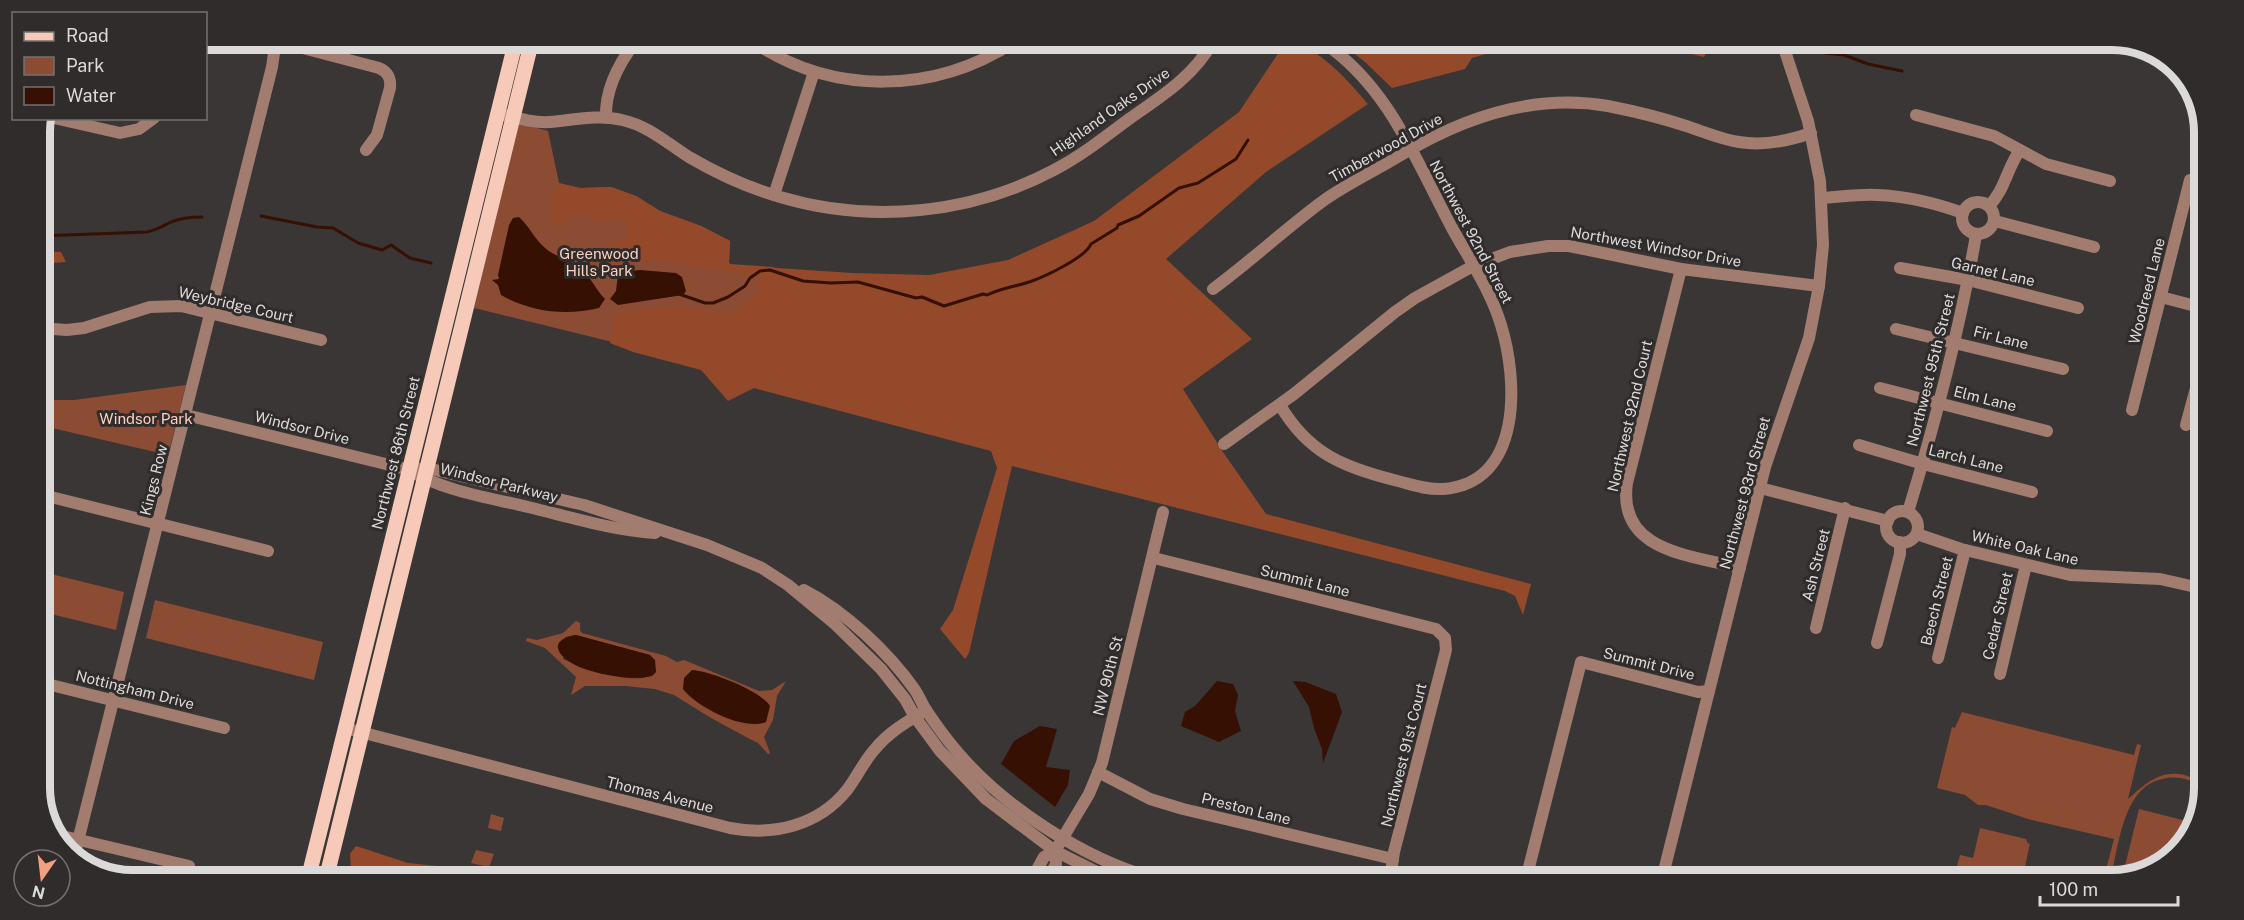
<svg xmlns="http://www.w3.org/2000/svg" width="2244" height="920" viewBox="0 0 2244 920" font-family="'Public Sans',sans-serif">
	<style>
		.green { fill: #8c4c34; fill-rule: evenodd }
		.forest { fill: #95492b }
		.water { fill: #361002 }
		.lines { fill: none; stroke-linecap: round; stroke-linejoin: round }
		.stream { stroke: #361002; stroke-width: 3 }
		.minor { stroke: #a17c6f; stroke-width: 12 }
		.major { stroke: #f6c9b8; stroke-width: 15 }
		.labels { text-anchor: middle; stroke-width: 6; stroke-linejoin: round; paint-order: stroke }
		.street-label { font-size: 15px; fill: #dcd9d9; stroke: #2f2c2b }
		.park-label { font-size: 15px; fill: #fdd0bf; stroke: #2f2c2b }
		.rim { fill: none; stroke: #dcd9d9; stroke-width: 8 }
	</style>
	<rect width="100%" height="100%" fill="#393635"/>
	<g class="green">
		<path d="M519 123 548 131 559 183 580 188 611 187 636 196 660 211 701 226 730 241 729 264 774 267 730 371 474 308Z"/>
		<path d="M186 385 168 455 39 425V400H74Z"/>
		<path d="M39 571 124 592 116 630 39 611Z"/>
		<path d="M155 600 323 642 314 680 146 638Z"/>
		<path d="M576 621 580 623V630L582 633 666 656 677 662 684 660 759 691 772 690 786 681 777 696 773 720 764 737 770 753 768 754 758 743 746 737 711 718 674 695 655 689 625 686H585L571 695 576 677 545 648 526 641 527 638 537 640 563 633ZM576 635 650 655 656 672C640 689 581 667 563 659L565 637Z"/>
		<path d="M1962 712 2134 755 2137 744 2141 745 2128 799C2150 779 2167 765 2198 780V784C2187 778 2175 776 2162 779 2122 788 2119 847 2110 881H2103L2114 839 2028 819 1986 805H1978L1965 795 1937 788 1952 727 1955 728Z"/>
		<path d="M2139 809 2198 824 2164 865 2122 878Z"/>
		<path d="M491 814 504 818 501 831 488 828Z"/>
		<path d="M1980 828 2026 839 2028 844 2030 843 2023 876 2018 874 2016 877H2010L2009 881H1986L1955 873 1960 855 1973 858Z"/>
		<path d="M476 850 494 854 489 867 471 863Z"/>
	</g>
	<g class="forest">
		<path d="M1285 43C1317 43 1348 81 1368 104L1266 172 1166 259 1252 339 1183 389 1223 452 1266 514 1531 584 1523 615 1515 596 1505 591 1012 466 969 653 965 659 940 629 953 610 997 468 991 451 754 388 728 401 701 370 633 352 610 343 616 313 676 306 728 315 755 295 761 276 658 260 605 262 598 248 626 237 628 230 621 218 598 222 588 215 573 213 567 220 558 224 551 221C548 209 551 193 558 183L580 188 611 187 636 196 660 211 701 226 730 241 729 263 733 265 852 273 929 275 1008 260 1094 221 1239 112Z"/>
		<path d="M1341 43 1520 44 1472 58 1465 69 1392 88 1365 62Z"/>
		<path d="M1649 44H1711L1704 57Z"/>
		<path d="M39 251 61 252 66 262 39 264Z"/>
		<path d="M356 846 408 863 477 870 481 875H404L384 869 374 873 351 868 350 854Z"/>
	</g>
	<g class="water">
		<path d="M519 217C529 226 534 238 544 247 554 257 570 259 581 269 591 277 596 290 605 299L599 308C565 316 531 312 501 295L498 285 492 280 499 279 498 275 509 225 513 218Z"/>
		<path d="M640 270 676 273 682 277 686 291 683 295 618 305 610 299 616 291 618 274 620 272Z"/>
		<path d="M576 635 650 655 655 660 656 672 652 676C630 681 602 675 582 668 561 660 543 641 576 635Z"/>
		<path d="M692 670C710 671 761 691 770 706L766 722C743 731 697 707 683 689L684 678Z"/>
		<path d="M1217 681 1233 684 1238 695 1235 711 1241 731 1219 742 1181 726 1185 712 1195 706Z"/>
		<path d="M1293 681 1305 682 1336 694 1342 712 1323 763 1322 749 1314 728 1309 707Z"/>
		<path d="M1040 726 1057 729 1046 767 1070 770 1068 785 1055 807 1001 764 1014 741Z"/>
	</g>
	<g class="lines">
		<g class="stream">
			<path d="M1817 52 1844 55 1868 64 1902 71"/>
			<path d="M261 216 317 227 333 228 358 243 382 250 391 245 410 258 431 263"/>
			<path d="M39 236 147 232C157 230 163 226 171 222 181 218 192 217 202 217"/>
			<path d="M679 294 705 303H713L728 297 745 286 750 278 760 271 770 270 803 281 831 283 858 282 916 298 922 297 944 306 983 294 987 295C1001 288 1018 286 1032 281 1046 276 1086 257 1091 244L1117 228 1118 225 1139 216 1179 188 1198 183 1236 159 1248 140"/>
		</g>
		<g class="minor">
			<path d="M276 41 379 68C388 72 391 78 390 88L377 135 366 150"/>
			<path d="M752 41C832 96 934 94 1014 42"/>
			<path d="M505 115C520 119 535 123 550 122 574 120 598 114 622 120 649 126 667 143 689 157 718 174 749 188 780 197 871 224 971 214 1054 170 1081 156 1105 137 1129 119 1160 97 1193 77 1212 43"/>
			<path d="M1916 115 1994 136 2046 164 2110 181"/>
			<path d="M606 117C605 88 619 63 636 41"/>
			<path d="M54 118 120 133 139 129 154 118"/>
			<path d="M774 195 814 72"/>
			<path d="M1821 198C1840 197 1858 194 1877 195 1907 196 1935 203 1963 213"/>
			<circle cx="1978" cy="218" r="16"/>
			<path d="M1989 206C2005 190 2007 168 2020 150"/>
			<path d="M1995 221 2094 247"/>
			<path d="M1900 268 1968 280 2078 308"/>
			<path d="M1681 269 1627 483C1617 552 1691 555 1740 568"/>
			<path d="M1213 289C1251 261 1285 229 1323 201 1348 183 1375 171 1401 155 1464 117 1534 93 1608 106 1633 111 1659 117 1683 125 1702 131 1720 139 1739 142 1763 146 1788 141 1811 133"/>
			<path d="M2161 297 2203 308"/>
			<path d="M39 328 67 330 84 328 150 307 181 306 321 340"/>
			<path d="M1896 329 2063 369"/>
			<path d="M1880 388 2047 431"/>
			<path d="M1280 405C1308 453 1343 467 1394 480 1410 484 1426 490 1443 489 1523 483 1518 380 1501 325 1491 291 1469 259 1452 228 1416 161 1389 87 1324 43"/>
			<path d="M2132 410 2190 180"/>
			<path d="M186 415 410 470C442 491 491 498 528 507 570 517 612 530 655 533"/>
			<path d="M2186 425 2203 362"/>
			<path d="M1224 444 1294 394 1395 312 1415 298 1473 266 1510 252 1548 246H1569L1681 269 1819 286"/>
			<path d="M1859 445 1923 464 2032 492"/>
			<path d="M420 469 427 468 584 505 707 545 762 568 788 585 834 623 881 669 905 699 915 717 940 751 986 799 1055 851 1109 878"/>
			<path d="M1760 488 1888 521"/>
			<path d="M39 494 268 551"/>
			<circle cx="1902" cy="527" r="16"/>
			<path d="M1908 512C1936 420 1960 329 1976 235"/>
			<path d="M1917 534 1961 549 2070 575 2160 579 2200 588"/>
			<path d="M1154 558 1436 629 1445 638 1446 650 1394 852 1390 879"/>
			<path d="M804 590C845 611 889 653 915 690 919 696 922 704 926 710 936 725 947 740 959 754 1006 808 1084 859 1153 878"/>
			<path d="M1816 628 1845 508"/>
			<path d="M1877 643 1900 554V542"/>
			<path d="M1938 658 1965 550"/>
			<path d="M2000 674 2026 565"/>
			<path d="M39 682 224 728"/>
			<path d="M345 728 730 828C773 836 818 826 847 790 857 777 864 761 875 749 889 732 908 721 926 710"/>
			<path d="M1098 772 1150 799 1183 809 1393 859"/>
			<path d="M54 834 189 866"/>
			<path d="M74 857 272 67 276 39"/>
			<path d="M1033 877 1044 857 1055 851 1089 794 1102 763 1163 512"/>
			<path d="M1049 877 1056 864 1055 851"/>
			<path d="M1526 879 1581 662 1698 692 1709 691"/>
			<path d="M1662 879 1765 467 1809 338 1819 286 1823 245 1820 181 1808 121 1783 45"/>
		</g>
		<g class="major">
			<path d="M309 875 516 40"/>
			<path d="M327 875 532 40"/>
		</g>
	</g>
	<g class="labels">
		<g class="street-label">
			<text transform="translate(1110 112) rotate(-35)" y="5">Highland Oaks Drive</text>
			<text transform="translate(1386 148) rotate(-29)" y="5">Timberwood Drive</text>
			<text transform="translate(1471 232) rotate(62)" y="5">Northwest 92nd Street</text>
			<text transform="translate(1656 247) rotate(10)" y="5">Northwest Windsor Drive</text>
			<text transform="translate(1993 272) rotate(13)" y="5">Garnet Lane</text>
			<text transform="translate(2147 291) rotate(-76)" y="5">Woodreed Lane</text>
			<text transform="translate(236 305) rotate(13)" y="5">Weybridge Court</text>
			<text transform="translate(2001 338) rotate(14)" y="5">Fir Lane</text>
			<text transform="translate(1931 370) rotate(-76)" y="5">Northwest 95th Street</text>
			<text transform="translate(1985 399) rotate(14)" y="5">Elm Lane</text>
			<text transform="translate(1630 416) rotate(-77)" y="5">Northwest 92nd Court</text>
			<text transform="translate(302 428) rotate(14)" y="5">Windsor Drive</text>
			<text transform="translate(396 453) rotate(-76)" y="5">Northwest 86th Street</text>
			<text transform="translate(1966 459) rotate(14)" y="5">Larch Lane</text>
			<text transform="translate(154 480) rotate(-76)" y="5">Kings Row</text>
			<text transform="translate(499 483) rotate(14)" y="5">Windsor Parkway</text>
			<text transform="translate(1745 493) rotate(-75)" y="5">Northwest 93rd Street</text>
			<text transform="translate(2025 548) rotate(13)" y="5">White Oak Lane</text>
			<text transform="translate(1816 565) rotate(-76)" y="5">Ash Street</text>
			<text transform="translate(1305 581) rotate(14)" y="5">Summit Lane</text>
			<text transform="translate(1937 601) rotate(-76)" y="5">Beech Street</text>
			<text transform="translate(1998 616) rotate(-77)" y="5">Cedar Street</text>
			<text transform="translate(1649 664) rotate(14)" y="5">Summit Drive</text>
			<text transform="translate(1108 676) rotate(-76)" y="5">NW 90th St</text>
			<text transform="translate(135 690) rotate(14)" y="5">Nottingham Drive</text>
			<text transform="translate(1404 755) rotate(-76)" y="5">Northwest 91st Court</text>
			<text transform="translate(660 795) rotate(14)" y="5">Thomas Avenue</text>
			<text transform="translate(1246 809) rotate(14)" y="5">Preston Lane</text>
		</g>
		<g class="park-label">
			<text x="599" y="259">Greenwood<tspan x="599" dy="17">Hills Park</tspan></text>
			<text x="146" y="424">Windsor Park</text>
		</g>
	</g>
	<path d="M0 0H2244V920H0ZM132 50H2112A82 82 0 0 1 2194 132V788A82 82 0 0 1 2112 870H132A82 82 0 0 1 50 788V132A82 82 0 0 1 132 50Z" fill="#2f2c2b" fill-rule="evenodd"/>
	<path class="rim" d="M132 50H2112A82 82 0 0 1 2194 132V788A82 82 0 0 1 2112 870H132A82 82 0 0 1 50 788V132A82 82 0 0 1 132 50Z"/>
	<rect x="12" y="12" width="195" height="108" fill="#2f2c2b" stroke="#747171" stroke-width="1.5"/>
	<rect x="24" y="32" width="30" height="9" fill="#f6c9b8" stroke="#747171" stroke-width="1.5"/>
	<text x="66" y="42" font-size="18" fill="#dcd9d9">Road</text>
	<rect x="24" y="57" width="30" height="18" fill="#8c4c34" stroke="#747171" stroke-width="1.5"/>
	<text x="66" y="72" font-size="18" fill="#dcd9d9">Park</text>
	<rect x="24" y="87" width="30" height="18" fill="#361002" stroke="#747171" stroke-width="1.5"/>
	<text x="66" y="102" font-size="18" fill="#dcd9d9">Water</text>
	<g transform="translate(42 878) rotate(194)"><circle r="28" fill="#2f2c2b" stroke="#747171" stroke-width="1.5"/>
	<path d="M0-4.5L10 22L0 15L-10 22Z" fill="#f2a081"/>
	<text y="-9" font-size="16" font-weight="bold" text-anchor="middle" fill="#dcd9d9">N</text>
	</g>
	<path d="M2040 896v9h138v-9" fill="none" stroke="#dcd9d9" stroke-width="3"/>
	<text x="2049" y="896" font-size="18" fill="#dcd9d9" stroke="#2f2c2b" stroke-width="4.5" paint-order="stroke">100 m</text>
</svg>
